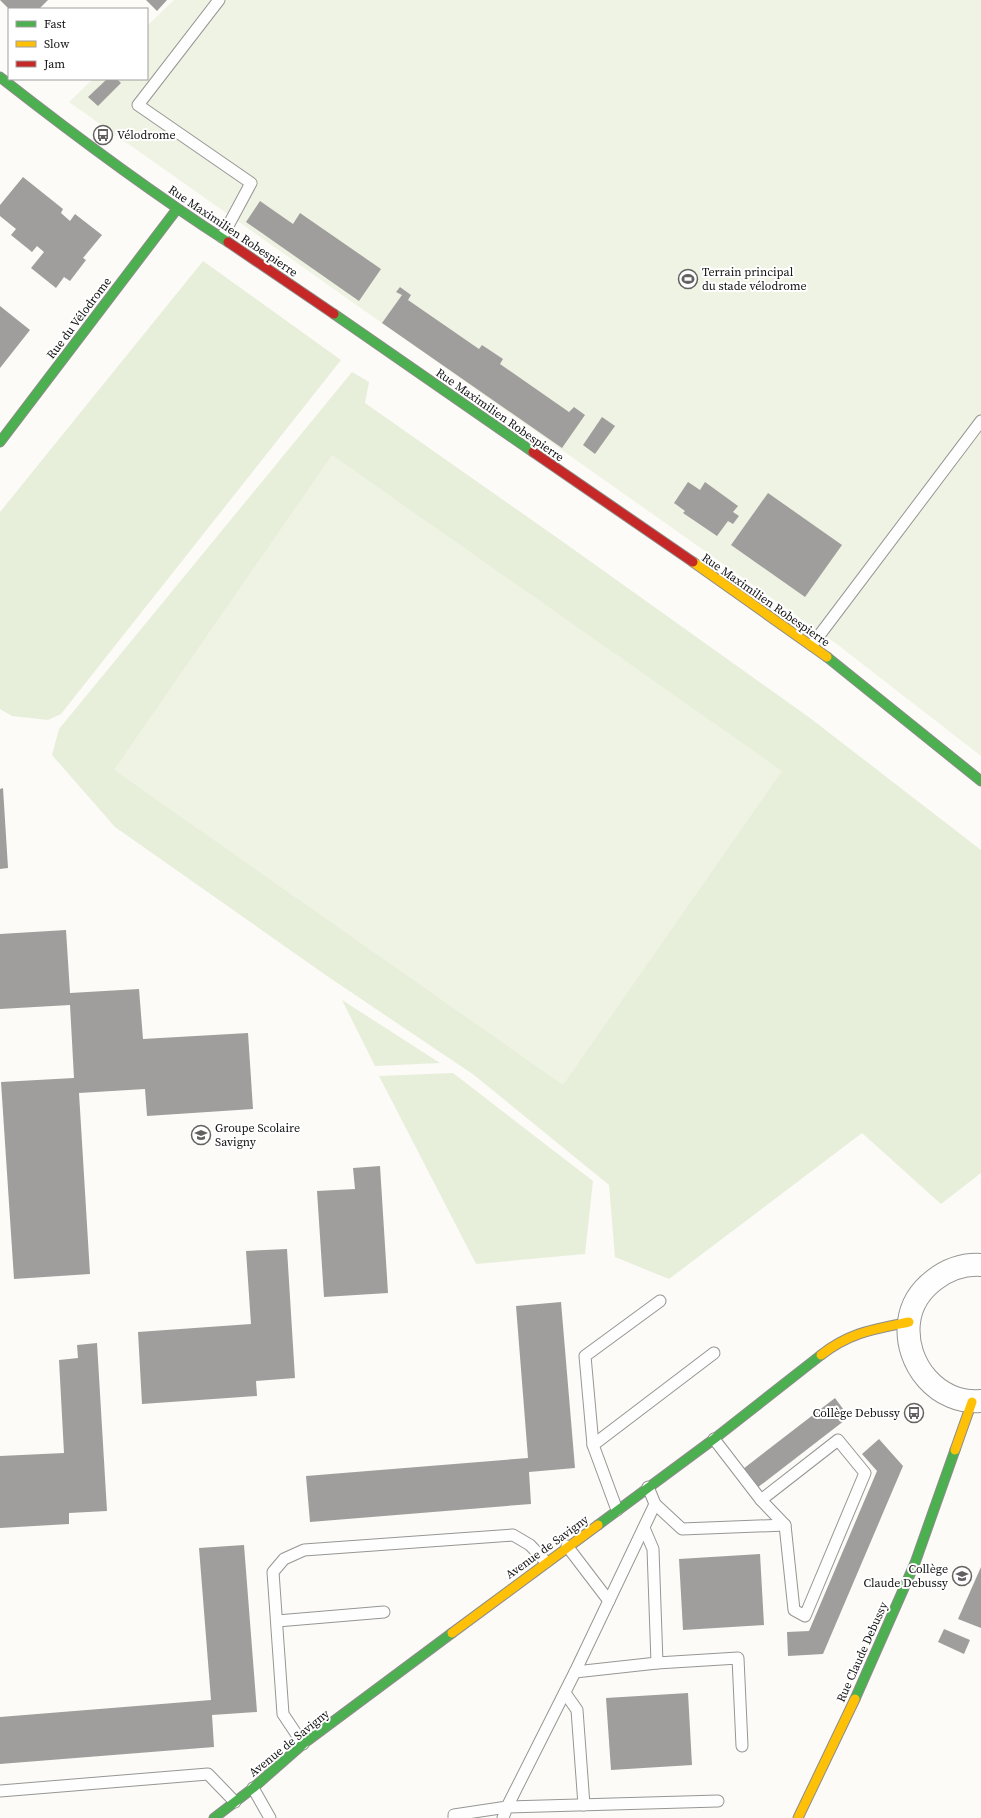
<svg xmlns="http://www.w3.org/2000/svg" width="981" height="1818" viewBox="0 0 981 1818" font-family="'Source Serif 4',serif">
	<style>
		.green { fill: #e7efda }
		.pitch { fill: #eff3e3 }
		.building { fill: #a09e9c }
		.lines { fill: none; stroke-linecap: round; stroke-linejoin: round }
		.lane-casing { stroke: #969694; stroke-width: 13 }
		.street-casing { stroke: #969694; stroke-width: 24 }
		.fast-casing { stroke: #8d8c8b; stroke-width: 11 }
		.slow-casing { stroke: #8d8c8b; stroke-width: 11 }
		.jam-casing { stroke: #8d8c8b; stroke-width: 11 }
		.lane { stroke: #fffefe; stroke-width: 11 }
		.street { stroke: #fffefe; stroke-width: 22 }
		.fast { stroke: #4caf50; stroke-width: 9 }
		.slow { stroke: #ffc107; stroke-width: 9 }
		.jam { stroke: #c62828; stroke-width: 9 }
		.labels { text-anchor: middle; stroke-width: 4; stroke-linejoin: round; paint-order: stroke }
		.poi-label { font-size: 12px; fill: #101010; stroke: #fff; text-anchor: start }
		.street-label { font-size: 12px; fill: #101010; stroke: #fff }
	</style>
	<rect width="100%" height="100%" fill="#fcfbf7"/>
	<g class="green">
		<path d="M203 261 341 360 61 714 48 720 12 716 0 709V512Z"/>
		<path d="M352 372 369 382 365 403 566 544 810 718 981 850V1173L941 1204 862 1133 669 1279 615 1257 609 1185 474 1075 327 976 115 827 52 755 59 729Z"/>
		<path d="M342 1000 440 1063 375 1066Z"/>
		<path d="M453 1073 593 1181 585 1254 476 1264 379 1076Z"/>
	</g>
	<g class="pitch">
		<path d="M174 0H981V756L838 645 69 102 93 79H147V26Z"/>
		<path d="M332 455 782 771 563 1085 114 770Z"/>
	</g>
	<g class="building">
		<path d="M0 0H48L39 9H9Z"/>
		<path d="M146 0H167L157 11Z"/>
		<path d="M107 79H117L121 83 98 106 88 97Z"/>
		<path d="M23 177 63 209 61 213 70 221 75 214 102 235 83 258 86 260 70 281 64 277 56 288 31 268 44 252 37 246 32 252 11 235 16 229 0 216V205Z"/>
		<path d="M260 201 293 224 300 213 381 269 359 301 246 222Z"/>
		<path d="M400 287 411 295 408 300 479 349 482 345 503 359 500 364 569 412 574 407 585 415 562 448 382 323 402 295 396 292Z"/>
		<path d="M0 306 30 330 0 368Z"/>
		<path d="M602 417 615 426 595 454 583 445Z"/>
		<path d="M688 482 700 490 705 482 738 506 733 512 739 516 733 524 728 521 717 536 683 513 685 511 674 503Z"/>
		<path d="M768 493 842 545 805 597 731 545Z"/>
		<path d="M3 788 8 868 0 869V789Z"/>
		<path d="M66 930 70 993 139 989 143 1039 248 1033 253 1109 147 1116 145 1089 79 1093 90 1274 14 1279 1 1082 74 1078 70 1005 0 1009V934Z"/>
		<path d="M380 1166 388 1293 324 1297 317 1191 355 1189 353 1168Z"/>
		<path d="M287 1249 295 1378 256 1381 257 1396 142 1404 138 1332 251 1324 246 1251Z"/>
		<path d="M561 1302 575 1468 529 1472 531 1504 310 1522 306 1476 528 1458 516 1306Z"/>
		<path d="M97 1343 107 1511 69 1513V1524L0 1528V1456L64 1453 59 1360 78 1358 77 1345Z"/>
		<path d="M835 1398 849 1417 757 1488 743 1469Z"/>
		<path d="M879 1439 903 1466 823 1654 788 1656 787 1632 809 1631 877 1471 862 1454Z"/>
		<path d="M244 1545 257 1712 212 1715 214 1747 0 1764V1717L211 1700 199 1548Z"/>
		<path d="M760 1554 764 1625 683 1630 679 1559Z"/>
		<path d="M981 1567V1628L958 1619Z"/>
		<path d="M944 1629 970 1640 964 1654 938 1642Z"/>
		<path d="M688 1693 692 1765 611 1770 606 1698Z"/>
	</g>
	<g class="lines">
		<defs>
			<g id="lane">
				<path d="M219 0 138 105 251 183 222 237"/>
				<path d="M812 645 981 421"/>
				<path d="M714 1439 761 1500"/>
				<path d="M838 1440 865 1473 805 1616 794 1610 785 1525 761 1500Z"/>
				<path d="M593 1445 714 1353"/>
				<path d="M655 1504 682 1529 785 1525"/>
				<path d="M617 1510 593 1445 585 1356 660 1301"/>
				<path d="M644 1528 653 1549 657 1663"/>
				<path d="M567 1546 609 1601"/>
				<path d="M277 1621 384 1612"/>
				<path d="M575 1672 657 1663 738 1658 742 1746"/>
				<path d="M565 1693 577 1710 584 1805"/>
				<path d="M303 1744 283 1714 273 1572 284 1559 304 1550 513 1535 530 1545 546 1562"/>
				<path d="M253 1788 270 1818"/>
				<path d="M0 1791 208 1774 235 1802"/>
				<path d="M454 1818V1815L507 1807 575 1672 655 1504 648 1487"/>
				<path d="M503 1818 507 1807 718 1801"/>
			</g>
			<path id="street" d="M981 1265C948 1263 913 1288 909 1322 904 1364 938 1405 981 1401"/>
			<g id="fast">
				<path d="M0 77C74 135 149 191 228 242"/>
				<path d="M334 314 533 452"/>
				<path d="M0 442 177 209"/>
				<path d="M827 657 981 781"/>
				<path d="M598 1525 714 1439 821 1355"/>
				<path d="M855 1699 915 1563 955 1450"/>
				<path d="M214 1818 253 1788 303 1744 452 1633"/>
			</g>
			<g id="slow">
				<path d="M693 562 827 657"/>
				<path d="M821 1355C850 1332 875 1329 909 1322"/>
				<path d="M955 1450 972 1402"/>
				<path d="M452 1633 598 1525"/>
				<path d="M798 1818 855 1699"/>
			</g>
			<g id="jam">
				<path d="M228 242 334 314"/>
				<path d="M533 452 693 562"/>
			</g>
		</defs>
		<use href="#lane" class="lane-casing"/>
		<use href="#street" class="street-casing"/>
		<use href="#fast" class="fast-casing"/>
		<use href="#slow" class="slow-casing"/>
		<use href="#jam" class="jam-casing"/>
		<use href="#lane" class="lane"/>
		<use href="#street" class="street"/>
		<use href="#fast" class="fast"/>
		<use href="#slow" class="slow"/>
		<use href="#jam" class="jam"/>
	</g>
	<defs>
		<symbol id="bus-ring" viewBox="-11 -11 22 22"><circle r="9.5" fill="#fff" stroke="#636261" stroke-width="1.5"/><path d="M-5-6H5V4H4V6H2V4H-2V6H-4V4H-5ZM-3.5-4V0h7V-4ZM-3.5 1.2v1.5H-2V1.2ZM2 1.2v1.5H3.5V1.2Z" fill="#636261"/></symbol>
		<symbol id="stadium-ring" viewBox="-11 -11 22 22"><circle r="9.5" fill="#fff" stroke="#636261" stroke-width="1.5"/><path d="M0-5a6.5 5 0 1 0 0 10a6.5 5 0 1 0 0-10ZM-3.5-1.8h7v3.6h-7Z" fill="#636261"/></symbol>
		<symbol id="school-ring" viewBox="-11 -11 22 22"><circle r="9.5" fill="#fff" stroke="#636261" stroke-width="1.5"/><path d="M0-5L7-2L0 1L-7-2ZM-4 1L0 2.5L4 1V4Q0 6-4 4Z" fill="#636261"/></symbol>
	</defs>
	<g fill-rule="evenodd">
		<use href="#bus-ring" x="92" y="124" width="22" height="22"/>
		<use href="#stadium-ring" x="677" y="268" width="22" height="22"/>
		<use href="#school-ring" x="190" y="1124" width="22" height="22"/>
		<use href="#bus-ring" x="903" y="1402" width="22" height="22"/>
		<use href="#school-ring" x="951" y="1565" width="22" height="22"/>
	</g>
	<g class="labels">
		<g class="poi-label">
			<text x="117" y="139">Vélodrome</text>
			<text x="702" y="276">Terrain principal<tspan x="702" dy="14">du stade vélodrome</tspan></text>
			<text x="215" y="1132">Groupe Scolaire<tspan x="215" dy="14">Savigny</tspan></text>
			<text x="900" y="1417" text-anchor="end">Collège Debussy</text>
			<text x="948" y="1573" text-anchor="end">Collège<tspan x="948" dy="14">Claude Debussy</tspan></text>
		</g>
		<g class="street-label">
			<text transform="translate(233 231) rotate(34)" y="4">Rue Maximilien Robespierre</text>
			<text transform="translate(79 318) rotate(-53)" y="4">Rue du Vélodrome</text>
			<text transform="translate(500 415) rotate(35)" y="4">Rue Maximilien Robespierre</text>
			<text transform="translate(766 600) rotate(35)" y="4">Rue Maximilien Robespierre</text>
			<text transform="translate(547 1547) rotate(-36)" y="4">Avenue de Savigny</text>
			<text transform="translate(862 1652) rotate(-66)" y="4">Rue Claude Debussy</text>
			<text transform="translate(289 1743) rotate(-39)" y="4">Avenue de Savigny</text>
		</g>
	</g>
	<rect x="8" y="8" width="140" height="72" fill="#ffffff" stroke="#9f9f9f"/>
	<rect x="16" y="21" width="20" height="6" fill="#4caf50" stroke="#9f9f9f"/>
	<text x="44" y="28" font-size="12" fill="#101010">Fast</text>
	<rect x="16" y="41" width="20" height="6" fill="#ffc107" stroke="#9f9f9f"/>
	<text x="44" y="48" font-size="12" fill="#101010">Slow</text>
	<rect x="16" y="61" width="20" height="6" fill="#c62828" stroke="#9f9f9f"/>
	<text x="44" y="68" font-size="12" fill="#101010">Jam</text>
</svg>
